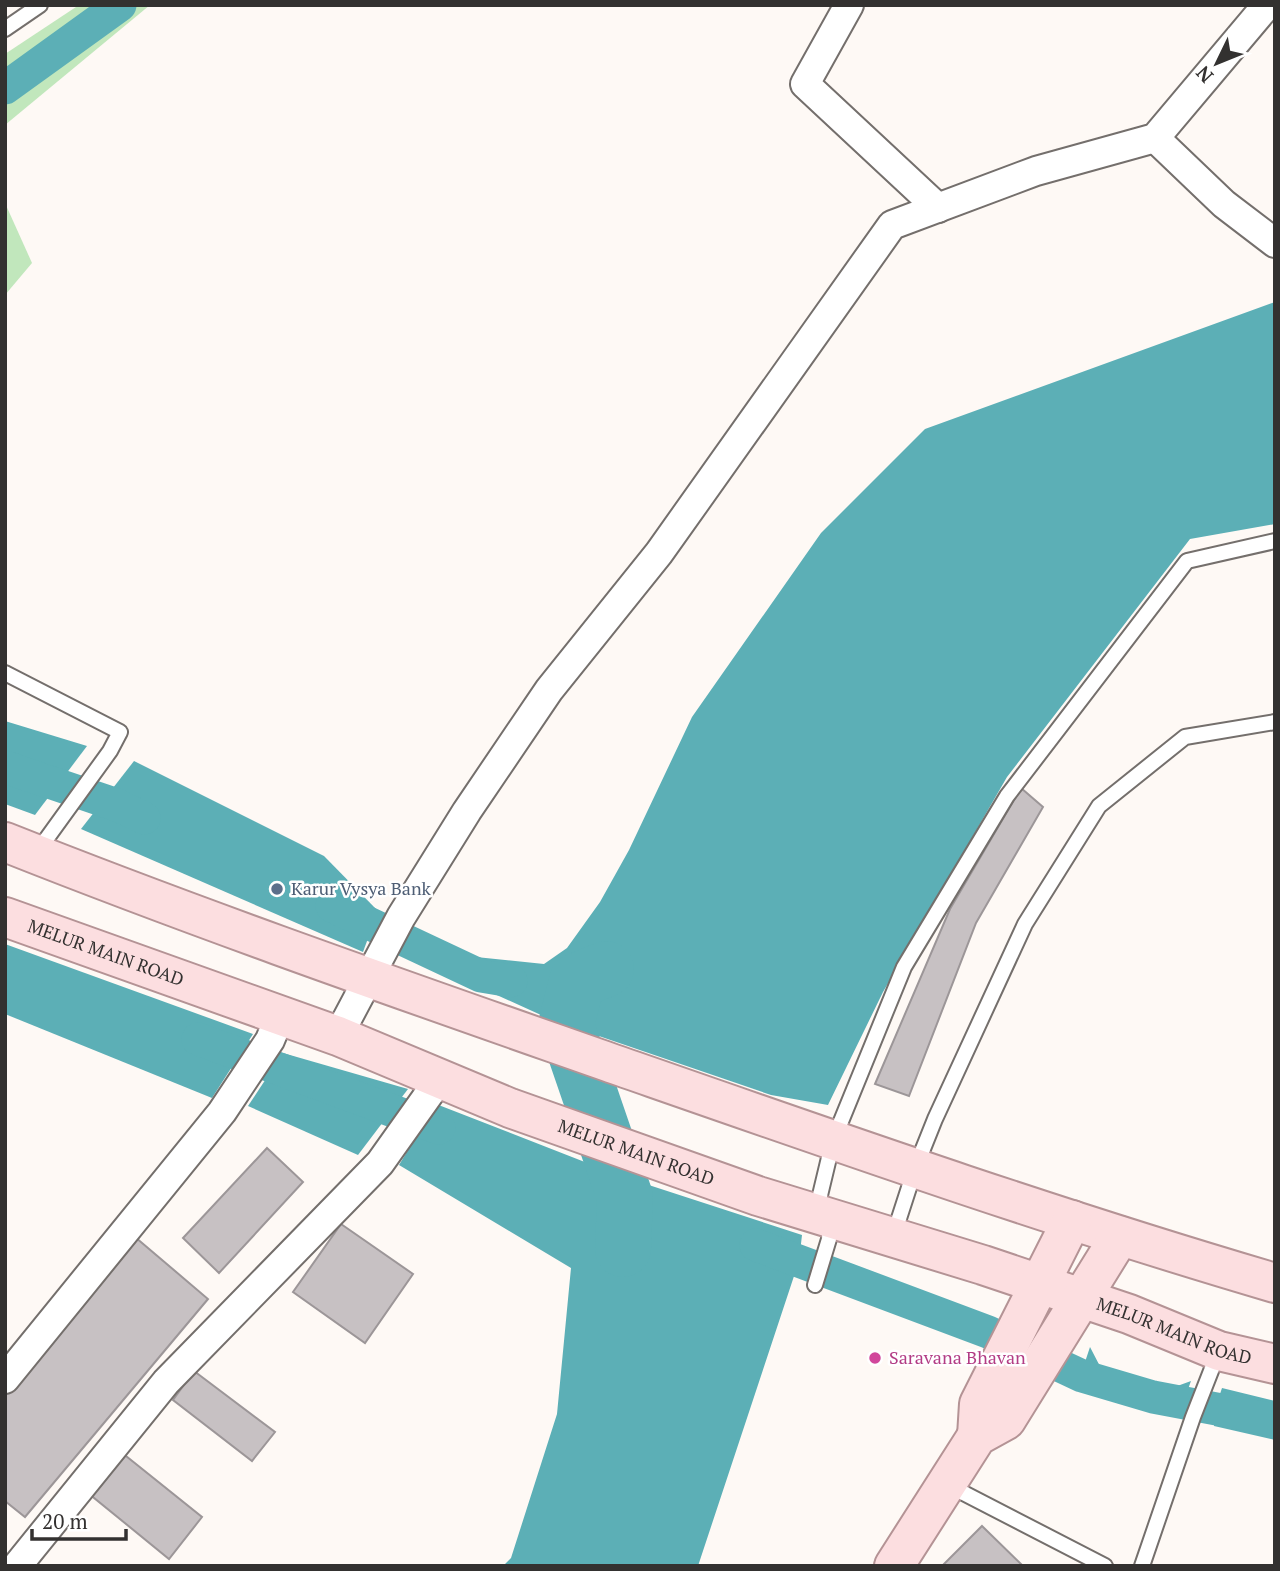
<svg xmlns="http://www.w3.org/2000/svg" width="1280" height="1571" viewBox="0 0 1280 1571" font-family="'PT Serif',serif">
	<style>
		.green { fill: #c1e7bc }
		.water { fill: #5cafb6 }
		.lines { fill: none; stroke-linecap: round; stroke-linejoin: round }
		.canal { stroke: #5cafb6; stroke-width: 33 }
		.river { stroke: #5cafb6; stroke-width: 56 }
		.building { fill: #c7c1c3; stroke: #9c9698; stroke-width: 2 }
		.lane-casing { stroke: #746f6c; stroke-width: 18 }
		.street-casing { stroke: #746f6c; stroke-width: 32 }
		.primary-casing { stroke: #b49395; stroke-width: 42 }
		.lane { stroke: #fff; stroke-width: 14 }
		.street { stroke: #fff; stroke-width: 28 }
		.primary { stroke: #fcdee0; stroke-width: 38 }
		.service-dot { fill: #5c6f8a; stroke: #fff; stroke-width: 2.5 }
		.hotel-dot { fill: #d1479c; stroke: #fff; stroke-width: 2.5 }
		.labels { text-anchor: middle; stroke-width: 5; stroke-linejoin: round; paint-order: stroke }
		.service-label { font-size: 18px; fill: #4e5e75; stroke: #fff; text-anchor: start }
		.street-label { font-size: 18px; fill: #333130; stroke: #fff }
		.hotel-label { font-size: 18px; fill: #b23c85; stroke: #fff; text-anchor: start }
	</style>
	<rect width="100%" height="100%" fill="#fef9f5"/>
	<g class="green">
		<path d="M79 5H150L5 125V54Z"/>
		<path d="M5 203 32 263 5 295Z"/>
	</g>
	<g class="water">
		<path d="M1275 302V524L1190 539 1007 777 883 992 828 1105 771 1095 552 1020 468 982 469 971 476 957 544 964 567 948 600 902 629 850 692 717 821 533 925 429Z"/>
		<path d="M5 721 87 746 35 815 5 804Z"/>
		<path d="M134 761 324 856 378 911 363 952 81 829Z"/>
		<path d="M5 944 253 1034 212 1098 5 1014Z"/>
		<path d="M283 1053 408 1089 358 1155 248 1106Z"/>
		<path d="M436 1104 618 1175 802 1235 799 1261 698 1566H503L511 1558 557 1414 571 1268 399 1165Z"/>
		<path d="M1090 1347 1105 1376 1158 1393 1191 1381 1183 1403 1174 1413 1077 1386Z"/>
		<path d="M1222 1388 1275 1401V1440L1214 1426 1215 1409Z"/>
	</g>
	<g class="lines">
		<g class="canal">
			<path d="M5 88 120 5"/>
			<path d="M5 767 117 805 144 818"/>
			<path d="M332 906 481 976 511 981"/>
			<path d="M198 1039 439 1128"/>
			<path d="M756 1245 988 1332 1082 1376 1153 1397 1275 1420"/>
		</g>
		<path class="river" d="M606 969 577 981 566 1025 625 1197 623 1249"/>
	</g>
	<g class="building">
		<path d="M1021 788 1043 807 976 923 909 1096 875 1084 950 909Z"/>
		<path d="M267 1148 303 1182 219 1273 183 1238Z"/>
		<path d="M341 1224 413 1274 365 1343 293 1292Z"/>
		<path d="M135 1237 208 1299 25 1517 5 1501V1391Z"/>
		<path d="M194 1371 275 1432 252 1461 173 1400Z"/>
		<path d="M121 1452 202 1517 169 1559 88 1493Z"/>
		<path d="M982 1526 1023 1566H942Z"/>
	</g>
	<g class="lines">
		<defs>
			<g id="lane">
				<path d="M5 29 40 5"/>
				<path d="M5 673 120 732 110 751 37 852"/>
				<path d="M816 1212 833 1141 904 967 1007 796 1187 561 1275 541"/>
				<path d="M893 1237 915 1169 935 1119 1025 924 1099 806 1185 737 1275 722"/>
				<path d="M815 1285 829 1239 830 1219"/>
				<path d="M948 1485 1105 1566"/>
				<path d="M1142 1566 1193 1417 1218 1353"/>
			</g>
			<g id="street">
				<path d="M849 5 805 84 938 208"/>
				<path d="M1155 138 1224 204 1275 243"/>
				<path d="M338 1036 401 917 467 811 549 690 659 553 892 225 1036 171 1155 138 1267 5"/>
				<path d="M5 1379 222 1112 270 1040 280 1016"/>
				<path d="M17 1566 166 1382 380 1163 439 1080"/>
			</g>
			<g id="primary">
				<path d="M5 842C204 921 406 991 608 1062 829 1139 1050 1217 1275 1283"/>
				<path id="s1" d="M5 917 338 1036 510 1108 758 1196 983 1265 1129 1314 1219 1351 1275 1364"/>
				<path d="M977 1436 979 1404 1072 1220"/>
				<path d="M894 1566 977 1436 1006 1420 1120 1236"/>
			</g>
		</defs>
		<use href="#lane" class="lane-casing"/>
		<use href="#street" class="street-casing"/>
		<use href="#primary" class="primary-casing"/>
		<use href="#lane" class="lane"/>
		<use href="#street" class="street"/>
		<use href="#primary" class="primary"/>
	</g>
	<circle class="service-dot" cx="277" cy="889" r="7"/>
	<circle class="hotel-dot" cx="875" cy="1358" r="7"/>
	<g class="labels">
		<g class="service-label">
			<text x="291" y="895">Karur Vysya Bank</text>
		</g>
		<g class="street-label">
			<text dy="6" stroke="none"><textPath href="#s1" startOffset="107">MELUR MAIN ROAD</textPath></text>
			<text dy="6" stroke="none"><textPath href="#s1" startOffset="674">MELUR MAIN ROAD</textPath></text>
			<text dy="6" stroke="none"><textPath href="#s1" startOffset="1241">MELUR MAIN ROAD</textPath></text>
		</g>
		<g class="hotel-label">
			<text x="889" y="1364">Saravana Bhavan</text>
		</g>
	</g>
	<rect width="1280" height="1571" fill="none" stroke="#333130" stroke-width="14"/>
	<g transform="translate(1217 63) rotate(227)" stroke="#ffffff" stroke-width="5" paint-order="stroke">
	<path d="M0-5L12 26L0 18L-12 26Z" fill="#333130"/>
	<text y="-10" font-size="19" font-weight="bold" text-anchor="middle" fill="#333130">N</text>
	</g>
	<path d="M32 1529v10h94v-10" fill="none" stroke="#333130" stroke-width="3.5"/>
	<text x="42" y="1529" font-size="21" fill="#333130" stroke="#ffffff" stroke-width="5" paint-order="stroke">20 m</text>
</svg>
